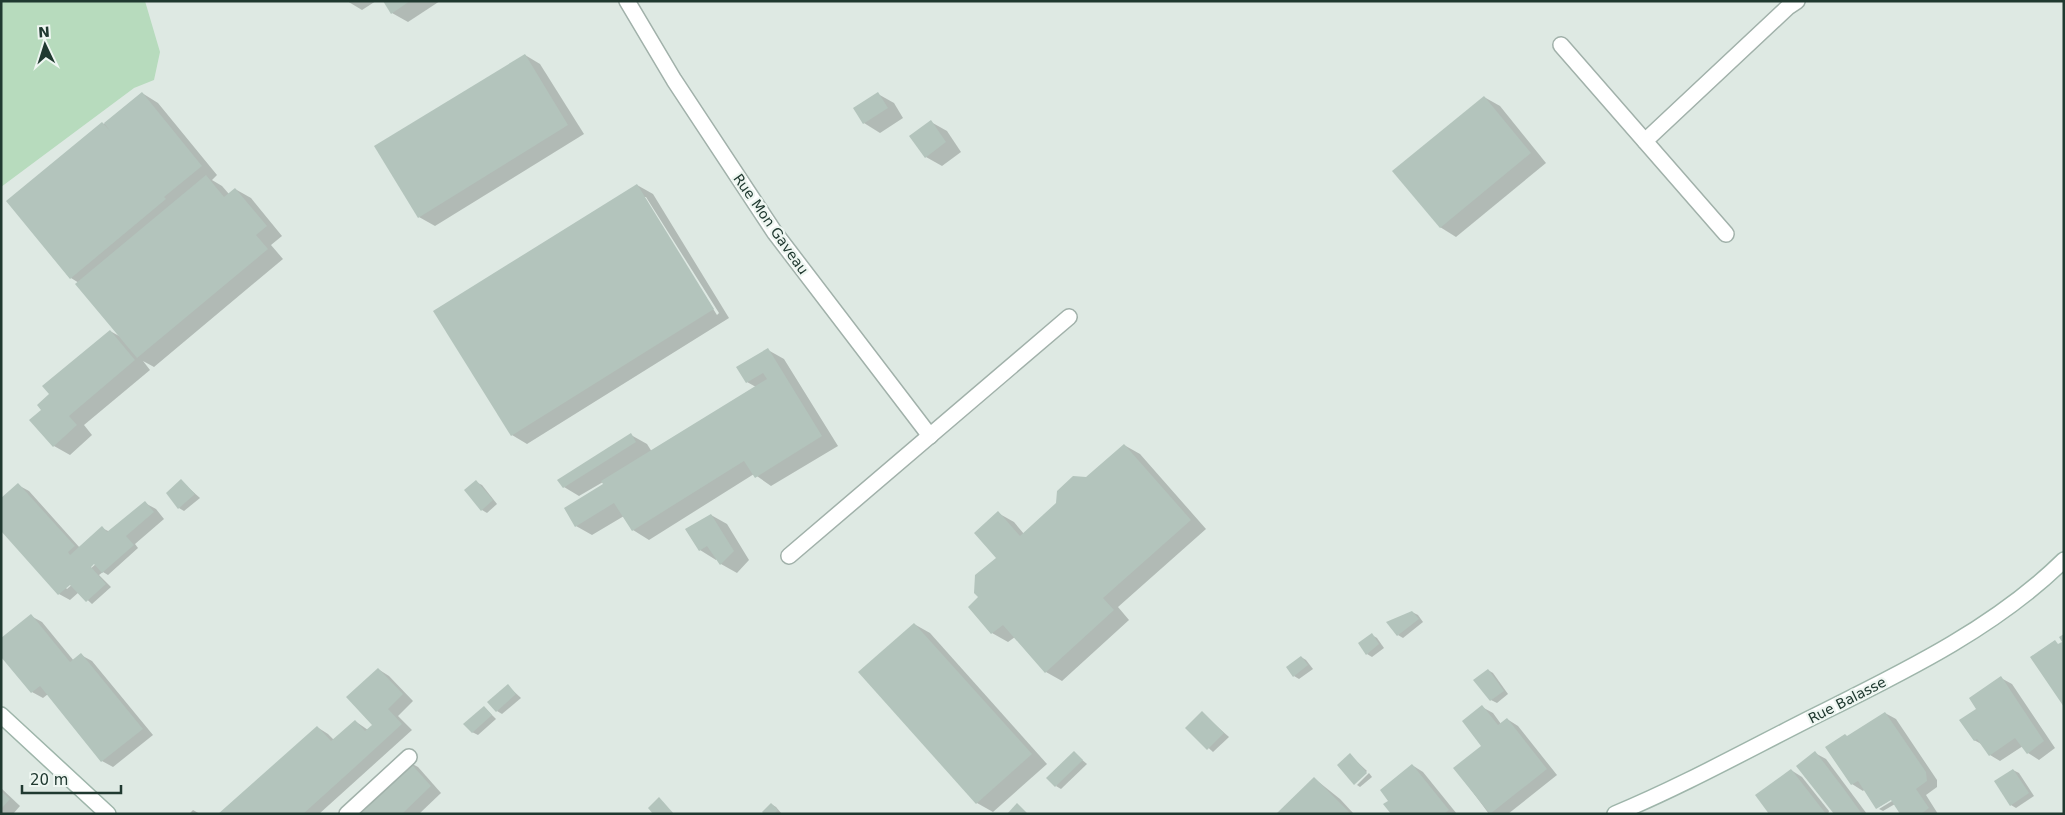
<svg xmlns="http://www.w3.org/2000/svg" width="2065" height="815" viewBox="0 0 2065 815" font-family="'DejaVu Sans',sans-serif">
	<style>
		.green { fill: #b7dbbd }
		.shadow { fill: #0003; fill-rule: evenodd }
		.building { fill: #b3c4bc }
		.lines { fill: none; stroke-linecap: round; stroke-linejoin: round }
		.street-casing { stroke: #a1b1aa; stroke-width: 18 }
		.secondary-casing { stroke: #9eb5aa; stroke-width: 18 }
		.street { stroke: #fff; stroke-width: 15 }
		.secondary { stroke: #fff; stroke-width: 15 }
		.labels { text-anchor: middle; stroke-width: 4.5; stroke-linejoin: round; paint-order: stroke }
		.street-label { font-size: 14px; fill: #203930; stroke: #eef6f1 }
	</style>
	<rect width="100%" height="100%" fill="#dee9e3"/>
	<path class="green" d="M1 1H145L160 52 154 80 134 88 1 187Z"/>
	<g class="shadow">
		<path d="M347 1H376L362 10Z"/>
		<path d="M385 1H440L408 22 392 13Z"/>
		<path d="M525 55 540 64 584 134 435 226 419 217Z"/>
		<path d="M142 93 158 103 217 175 212 180 222 186 229 194 235 189 251 198 282 236 271 245 283 259 154 367 143 361 150 370 84 425 92 435 70 455 54 446 31 420 43 410 110 331 121 337 79 283 71 278 102 123 104 124Z"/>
		<path d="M878 94 894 103 903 118 880 133 864 123 854 108Z"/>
		<path d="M1484 97 1500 106 1546 163 1456 237 1440 227Z"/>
		<path d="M931 122 947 131 961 152 942 166 926 157Z"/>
		<path d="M637 185 653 194 729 318 527 444 512 435ZM643 197H646L719 313 717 315Z"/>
		<path d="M768 350 784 359 838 446 771 486 754 474 649 540 633 530 624 516 592 535 576 526 604 484 603 482 579 496 564 487 631 435 647 444 652 452 756 387 747 382Z"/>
		<path d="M1124 445 1140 454 1206 529 1118 607 1129 620 1062 681 1046 672 1015 637 1008 642 992 633 969 607 980 597 997 558 998 513 1014 522 1024 534Z"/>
		<path d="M181 481 200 498 184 511 179 508Z"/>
		<path d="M476 482 482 485 497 504 487 513 482 510Z"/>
		<path d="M18 485 29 491 80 548 102 528 110 532 145 503 156 509 164 519 135 544 138 548 108 575 103 572 99 575 111 587 92 604 79 592 70 600 59 594ZM95 561 97 563 67 589 65 587Z"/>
		<path d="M711 515 727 524 749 560 737 573 721 564 717 559 716 560 700 550Z"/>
		<path d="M1412 612 1418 615 1423 622 1403 638 1398 635Z"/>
		<path d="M31 616 42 622 74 661 81 655 92 661 153 735 113 767 102 761 48 694 43 698 32 692Z"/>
		<path d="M914 624 930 633 1047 764 993 812 977 803 860 672Z"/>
		<path d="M1372 635 1377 638 1384 648 1372 657 1367 654Z"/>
		<path d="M1301 657 1306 660 1313 669 1299 679 1294 676Z"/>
		<path d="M378 669 389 676 413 701 398 716 412 730 319 814H220L317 727 328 734 334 740 355 721 368 730 374 725Z"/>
		<path d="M1488 670 1493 673 1508 694 1497 703 1491 700Z"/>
		<path d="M2001 678 2012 684 2055 748 2039 760 2028 753 2023 746 2000 761 1990 755 1983 745 1974 740 1978 709Z"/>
		<path d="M508 686 521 698 502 714 497 711Z"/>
		<path d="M484 707 496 719 478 735 472 732Z"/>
		<path d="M1482 707 1493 713 1501 724 1507 719 1518 726 1557 775 1508 814H1489L1455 768 1483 746Z"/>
		<path d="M1202 713 1229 737 1213 752 1187 728Z"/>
		<path d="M1885 713 1896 719 1937 780V787L1926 795 1938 814H1901L1895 804 1883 811 1879 809 1897 798 1896 796 1877 808 1865 789 1863 791 1852 784 1827 747 1848 737Z"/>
		<path d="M1074 753 1087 764 1061 789 1056 786Z"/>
		<path d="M1815 753 1826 759 1867 814H1835Z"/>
		<path d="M1350 755 1367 771 1355 783Z"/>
		<path d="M407 761 418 767 441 793 419 814H354Z"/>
		<path d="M1412 765 1423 772 1457 814H1393L1390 801Z"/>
		<path d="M1791 770 1802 777 1829 811 1828 814H1771Z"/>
		<path d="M2013 770 2019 773 2034 796 2016 808 2011 805Z"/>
		<path d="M1369 773 1372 777 1360 787 1357 785Z"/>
		<path d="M1315 779 1340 799 1354 814H1278Z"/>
		<path d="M1 788 20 806 13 814H1Z"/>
		<path d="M771 804 776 807 782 814H766Z"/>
		<path d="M193 810 200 814H189Z"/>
	</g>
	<g class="building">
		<path d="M383 1H410L391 14Z"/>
		<path d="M525 54 568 125 418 218 374 146Z"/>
		<path d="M142 92 202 166 164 197 166 199 70 279 6 201 102 122 110 131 104 123Z"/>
		<path d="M878 92 888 108 863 124 853 108Z"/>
		<path d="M1484 96 1531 153 1440 228 1392 171Z"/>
		<path d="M931 120 946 142 925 158 909 136Z"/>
		<path d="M206 175 224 197 235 188 267 226 256 235 268 249 137 358 75 284Z"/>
		<path d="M637 184 714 309 511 436 433 311Z"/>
		<path d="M110 330 135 360 69 416 77 425 53 447 29 420 41 410 37 405 49 394 42 386Z"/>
		<path d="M768 348 822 436 755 478 744 461 632 531 614 503 575 527 564 508 603 484 601 481 767 379 763 373 746 383 736 367Z"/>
		<path d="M631 433 636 442 563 488 557 480Z"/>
		<path d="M1124 444 1191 520 1103 598 1114 610 1045 673 1003 625 991 634 968 607 978 597 974 593 975 575 996 558 974 533 998 511 1020 536 1056 503 1057 491 1073 476 1086 477Z"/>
		<path d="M181 479 195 494 178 509 166 493Z"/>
		<path d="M476 480 493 500 481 511 464 490Z"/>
		<path d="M18 483 75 546 68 552 70 555 102 526 107 532 145 501 154 512 126 536 134 545 102 573 94 564 91 567 106 584 86 602 70 585 58 595 1 531V498Z"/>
		<path d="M711 514 734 551 720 565 707 546 699 551 685 529Z"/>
		<path d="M1412 611 1419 619 1397 636 1386 622Z"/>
		<path d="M31 614 70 662 81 653 143 729 101 762 40 686 31 693 1 657V638Z"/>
		<path d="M914 623 1032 754 976 804 858 672Z"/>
		<path d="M1372 633 1379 644 1366 655 1358 643Z"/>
		<path d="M2064 634V707L2030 657 2055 640 2058 644 2062 642 2059 637Z"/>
		<path d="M1301 656 1308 665 1293 677 1286 667Z"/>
		<path d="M378 668 403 694 388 709 402 724 354 768 303 814H218L317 726 331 741 355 720 365 731 372 725 346 697Z"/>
		<path d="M1488 669 1504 691 1490 701 1473 680Z"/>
		<path d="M2001 676 2044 741 2027 754 2015 738 1989 756 1977 739 1974 741 1959 720 1976 709 1969 698Z"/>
		<path d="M508 684 516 694 496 712 487 702Z"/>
		<path d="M1482 705 1498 725 1507 718 1547 769 1490 814 1453 768 1481 746 1462 721Z"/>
		<path d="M484 706 492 715 472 733 463 724Z"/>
		<path d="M1202 711 1224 733 1207 750 1185 728Z"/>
		<path d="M1885 712 1926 772 1927 781 1916 789 1929 808 1921 814H1900L1891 800 1876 809 1858 781 1851 785 1825 747 1845 734 1847 736Z"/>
		<path d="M1074 751 1083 760 1055 787 1046 778Z"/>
		<path d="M1815 751 1844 789 1862 814H1834L1796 766Z"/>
		<path d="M1350 753 1367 773 1354 785 1337 765Z"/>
		<path d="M407 759 431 786 402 814H352Z"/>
		<path d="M1412 764 1449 810 1444 814H1391L1383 804 1388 801 1380 790Z"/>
		<path d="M1791 769 1826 814H1769L1755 795Z"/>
		<path d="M2013 769 2029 793 2010 806 1994 781Z"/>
		<path d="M1314 777 1351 814H1276Z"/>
		<path d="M1 791 10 799 1 809Z"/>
		<path d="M659 797 674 814H653L648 808Z"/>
		<path d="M771 803 778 810 774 814H764L762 812Z"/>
		<path d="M1017 803 1028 814H1007Z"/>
	</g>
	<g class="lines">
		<defs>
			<g id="street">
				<path d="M627 1 674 80 775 233 930 436"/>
				<path d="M1561 45 1726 234"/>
				<path d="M1645 141 1788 7 1797 1"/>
				<path d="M789 556 1069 317"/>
				<path d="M347 814 409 757"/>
			</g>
			<g id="secondary">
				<path d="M1 715 108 814"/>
				<path d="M1615 814C1680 787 1742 753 1805 721 1895 676 1992 631 2064 560"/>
			</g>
		</defs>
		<use href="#street" class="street-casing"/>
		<use href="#secondary" class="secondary-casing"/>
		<use href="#street" class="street"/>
		<use href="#secondary" class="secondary"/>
	</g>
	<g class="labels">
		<g class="street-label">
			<text transform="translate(771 224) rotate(55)" y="5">Rue Mon Gaveau</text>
			<text transform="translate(1847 700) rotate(-27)" y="5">Rue Balasse</text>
		</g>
	</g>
	<rect width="2065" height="815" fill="none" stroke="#203930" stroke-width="5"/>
	<g transform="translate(45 45) rotate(356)" stroke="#eef6f1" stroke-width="4" paint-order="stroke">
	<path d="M0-4L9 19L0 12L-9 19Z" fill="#203930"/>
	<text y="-8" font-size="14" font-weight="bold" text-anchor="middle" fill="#203930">N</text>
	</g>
	<path d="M22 785v8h99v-8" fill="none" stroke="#203930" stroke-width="2.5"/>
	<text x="30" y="785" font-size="15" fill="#203930" stroke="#eef6f1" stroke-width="4" paint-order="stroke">20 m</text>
</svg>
